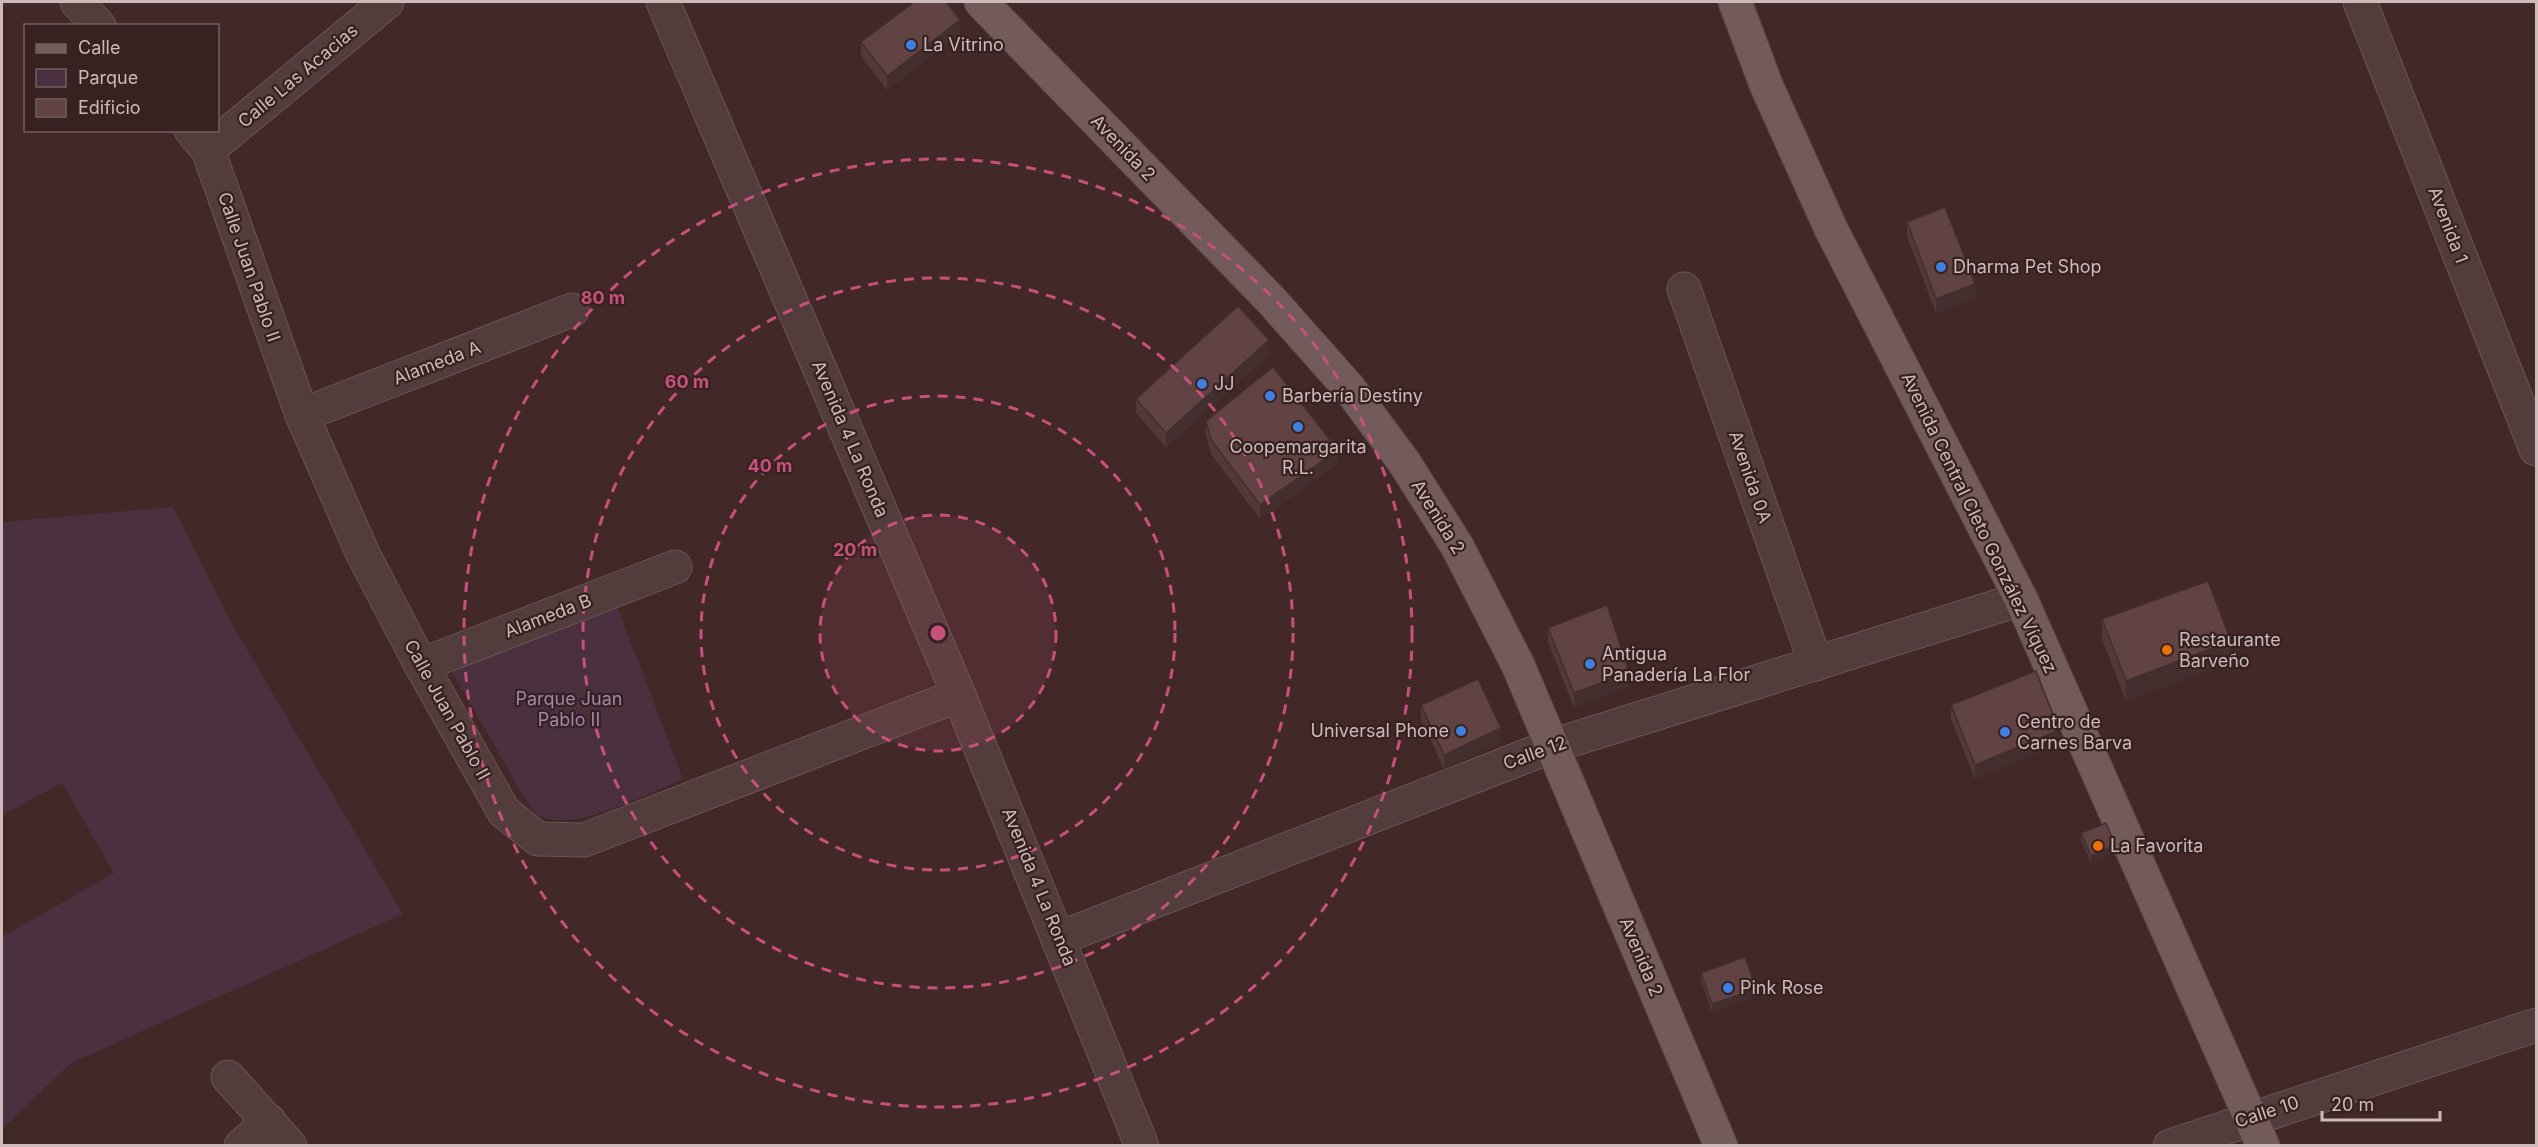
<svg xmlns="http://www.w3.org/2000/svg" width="2538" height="1147" viewBox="0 0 2538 1147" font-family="Inter,sans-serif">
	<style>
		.green { fill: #4b313f }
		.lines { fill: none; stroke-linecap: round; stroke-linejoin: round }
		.minor-casing { stroke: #6a5655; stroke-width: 35 }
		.major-casing { stroke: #594443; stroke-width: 35 }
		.minor { stroke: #523d3c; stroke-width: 33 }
		.major { stroke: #725b5a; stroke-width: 33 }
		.wall { fill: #533a39 }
		.shaded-wall { fill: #432f2e }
		.building { fill: #604342; stroke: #432f2e; stroke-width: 1.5 }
		.ring { fill: none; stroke: #c6517c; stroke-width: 3; stroke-dasharray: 10 8 }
		.shop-dot { fill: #3f7fe0; stroke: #382121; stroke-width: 2 }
		.food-dot { fill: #e8710a; stroke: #382121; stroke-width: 2 }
		.labels { text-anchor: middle; stroke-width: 4.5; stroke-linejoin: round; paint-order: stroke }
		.poi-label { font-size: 18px; fill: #ccbbba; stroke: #382121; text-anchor: start }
		.street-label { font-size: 18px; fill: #ccbbba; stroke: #382121 }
		.park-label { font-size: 18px; fill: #9f86ab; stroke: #382121 }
		.centre { fill: #c6517c; stroke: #382121; stroke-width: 3 }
		.ring-label { font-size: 18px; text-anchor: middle; font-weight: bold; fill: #c6517c; stroke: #382121; stroke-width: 4.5; stroke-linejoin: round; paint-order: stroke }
	</style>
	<rect width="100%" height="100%" fill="#432828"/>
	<g class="green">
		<path d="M173 507 229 619 403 914 71 1063 2 1129V937L114 873 62 783 2 815V522Z"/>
		<path d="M615 601 683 779C649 793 590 824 555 820 546 819 540 816 533 812L448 665Z"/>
	</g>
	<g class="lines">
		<defs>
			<g id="minor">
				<path d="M77 2 99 26"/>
				<path d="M663 2 959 695 1142 1146"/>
				<path d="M2360 2 2536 449"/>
				<path d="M191 130 208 150 302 415 363 554 421 665 504 812 538 839 584 840 959 695"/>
				<path d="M208 150 387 2"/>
				<path d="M1684 289 1816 664"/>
				<path d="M302 415 572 310"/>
				<path d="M421 665 675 567"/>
				<path d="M1060 938 1552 746 2021 599"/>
				<path d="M228 1077 290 1146"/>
				<path d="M241 1146 269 1121"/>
				<path d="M2170 1146 2536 1025"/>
			</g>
			<g id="major">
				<path d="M981 2 1271 300 1349 388 1404 462 1457 546 1518 665 1721 1146"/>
				<path d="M1735 2 1767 87 1831 229 2021 599 2263 1146"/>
			</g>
		</defs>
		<use href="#minor" class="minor-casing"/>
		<use href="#major" class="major-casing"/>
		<use href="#minor" class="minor"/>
		<use href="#major" class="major"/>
	</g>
	<g class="wall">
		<path d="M960 34 887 90 861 56V42Z"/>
		<path d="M1907 222 1975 298 1936 313 1907 236Z"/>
		<path d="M1269 354 1166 447 1136 413V399Z"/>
		<path d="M1206 421 1338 464 1260 519 1211 454 1206 435Z"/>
		<path d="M2102 619 2231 662 2126 701 2102 639Z"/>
		<path d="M1548 628 1629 686 1574 707 1548 642Z"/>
		<path d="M1421 705 1501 742 1444 769 1421 719Z"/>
		<path d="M1951 705 2059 744 1975 779 1951 719Z"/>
		<path d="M2081 833 2115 852 2091 863 2081 840Z"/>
		<path d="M1701 973 1756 996 1712 1012 1701 980Z"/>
	</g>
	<g class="shaded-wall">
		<path d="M960 20V34L887 90V76Z"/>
		<path d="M1975 284V298L1936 313V299Z"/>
		<path d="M1269 340V354L1166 447V433Z"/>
		<path d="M1338 450V464L1260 519V505Z"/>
		<path d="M2231 641V662L2126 701V681Z"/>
		<path d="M1629 672V686L1574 707V693Z"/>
		<path d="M1501 728V742L1444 769V755Z"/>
		<path d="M2059 730V744L1975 779V765Z"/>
		<path d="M2115 845V852L2091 863V856Z"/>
		<path d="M1756 989V996L1712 1012V1004Z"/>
	</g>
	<g class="building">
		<path d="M914 2H946L960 20 887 76 861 42Z"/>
		<path d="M1945 207 1975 284 1936 299 1907 222Z"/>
		<path d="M1238 306 1269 340 1166 433 1136 399Z"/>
		<path d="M1273 367 1338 450 1260 505 1211 440 1206 421Z"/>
		<path d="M2208 581 2231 641 2126 681 2102 619Z"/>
		<path d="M1607 605 1629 672 1574 693 1548 628Z"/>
		<path d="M2036 671 2059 730 1975 765 1951 705Z"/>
		<path d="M1478 679 1501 728 1444 755 1421 705Z"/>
		<path d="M2106 823 2115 845 2091 856 2081 833Z"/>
		<path d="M1745 957 1756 989 1712 1004 1701 973Z"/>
	</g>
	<circle cx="938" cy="633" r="118" fill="#c6517c" fill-opacity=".12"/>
	<g class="ring">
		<circle cx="938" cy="633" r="118"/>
		<circle cx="938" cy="633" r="237"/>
		<circle cx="938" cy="633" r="355"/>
		<circle cx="938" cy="633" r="474"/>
	</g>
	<g class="shop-dot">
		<circle cx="911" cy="45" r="6"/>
		<circle cx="1941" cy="267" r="6"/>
		<circle cx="1202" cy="384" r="6"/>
		<circle cx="1270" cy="396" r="6"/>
		<circle cx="1298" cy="427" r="6"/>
		<circle cx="1590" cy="664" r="6"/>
		<circle cx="1461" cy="731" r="6"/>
		<circle cx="2005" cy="732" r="6"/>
		<circle cx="1728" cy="988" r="6"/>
	</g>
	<g class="food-dot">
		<circle cx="2167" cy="650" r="6"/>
		<circle cx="2098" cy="846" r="6"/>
	</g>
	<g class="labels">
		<g class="poi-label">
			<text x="923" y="51">La Vitrino</text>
			<text x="1953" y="273">Dharma Pet Shop</text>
			<text x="1214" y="390">JJ</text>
			<text x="1282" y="402">Barbería Destiny</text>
			<text x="1298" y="453" text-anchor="middle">Coopemargarita<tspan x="1298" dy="21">R.L.</tspan></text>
			<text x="2179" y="646">Restaurante<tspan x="2179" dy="21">Barveño</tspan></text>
			<text x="1602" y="660">Antigua<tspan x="1602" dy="21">Panadería La Flor</tspan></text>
			<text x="2017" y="728">Centro de<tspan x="2017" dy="21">Carnes Barva</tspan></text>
			<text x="1449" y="737" text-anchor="end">Universal Phone</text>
			<text x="2110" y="852">La Favorita</text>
			<text x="1740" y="994">Pink Rose</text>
		</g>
		<g class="street-label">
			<text transform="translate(298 76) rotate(-40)" y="6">Calle Las Acacias</text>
			<text transform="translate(1123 148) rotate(46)" y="6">Avenida 2</text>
			<text transform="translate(2448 225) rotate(69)" y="6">Avenida 1</text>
			<text transform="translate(249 267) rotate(71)" y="6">Calle Juan Pablo II</text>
			<text transform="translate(437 363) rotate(-21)" y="6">Alameda A</text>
			<text transform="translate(850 439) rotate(67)" y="6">Avenida 4 La Ronda</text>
			<text transform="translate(1750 477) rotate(71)" y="6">Avenida 0A</text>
			<text transform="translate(1438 517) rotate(58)" y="6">Avenida 2</text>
			<text transform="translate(1979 523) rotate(64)" y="6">Avenida Central Cleto González Víquez</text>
			<text transform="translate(548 616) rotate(-21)" y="6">Alameda B</text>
			<text transform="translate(447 710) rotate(61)" y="6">Calle Juan Pablo II</text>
			<text transform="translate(1535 753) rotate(-20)" y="6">Calle 12</text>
			<text transform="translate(1039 887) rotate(68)" y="6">Avenida 4 La Ronda</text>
			<text transform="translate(1641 957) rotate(67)" y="6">Avenida 2</text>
			<text transform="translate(2267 1112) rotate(-18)" y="6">Calle 10</text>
		</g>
		<g class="park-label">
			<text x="569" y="705">Parque Juan<tspan x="569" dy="21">Pablo II</tspan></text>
		</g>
	</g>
	<circle cx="938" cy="633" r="9" class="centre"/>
	<g class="ring-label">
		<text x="603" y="304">80 m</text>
		<text x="687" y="388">60 m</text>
		<text x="770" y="472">40 m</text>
		<text x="855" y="556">20 m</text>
	</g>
	<rect width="2538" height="1147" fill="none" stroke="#ccbbba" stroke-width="6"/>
	<rect x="24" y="24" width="195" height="108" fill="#382121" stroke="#735f5e" stroke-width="1.5"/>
	<rect x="36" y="44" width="30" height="9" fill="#725b5a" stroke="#735f5e" stroke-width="1.5"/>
	<text x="78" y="54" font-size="18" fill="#ccbbba">Calle</text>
	<rect x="36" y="69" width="30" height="18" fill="#4b313f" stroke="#735f5e" stroke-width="1.5"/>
	<text x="78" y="84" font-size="18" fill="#ccbbba">Parque</text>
	<rect x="36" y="99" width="30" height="18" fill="#604342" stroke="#735f5e" stroke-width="1.5"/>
	<text x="78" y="114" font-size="18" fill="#ccbbba">Edificio</text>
	<path d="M2322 1111v9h118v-9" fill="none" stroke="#ccbbba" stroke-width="3"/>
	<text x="2331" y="1111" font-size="18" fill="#ccbbba" stroke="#382121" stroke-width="4.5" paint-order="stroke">20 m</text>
</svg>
